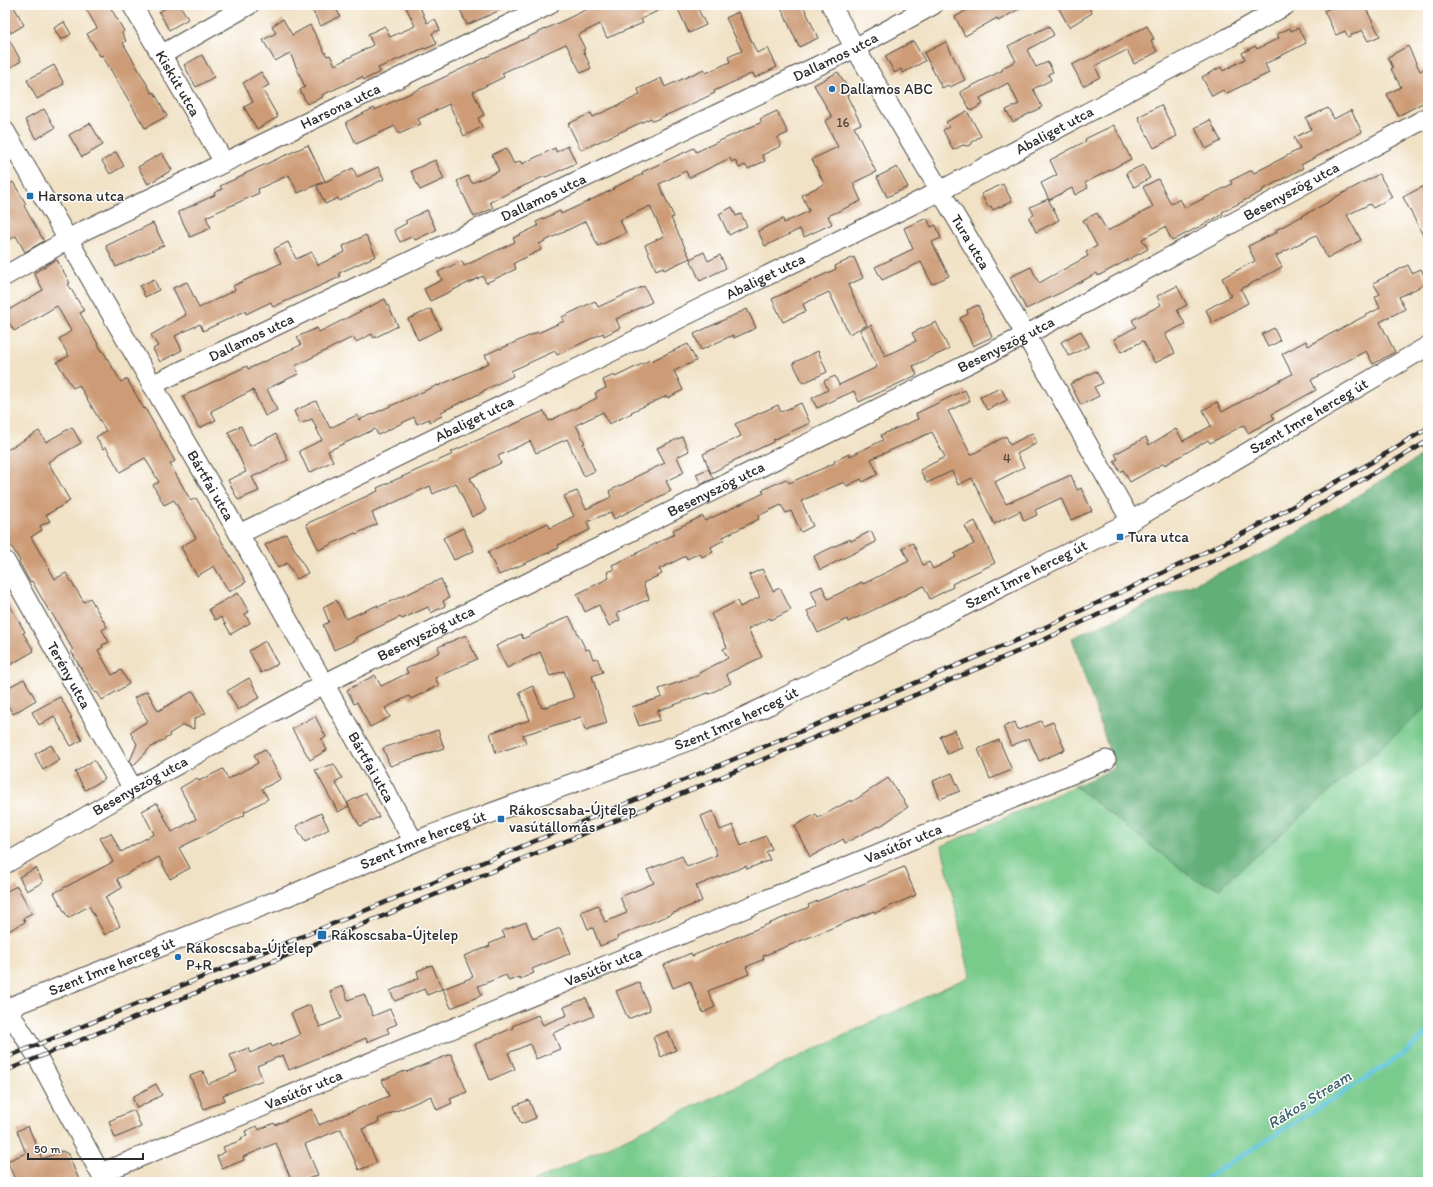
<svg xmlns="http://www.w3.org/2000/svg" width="1433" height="1187" viewBox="0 0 1433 1187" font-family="Itim,sans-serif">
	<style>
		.green { fill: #79cb8c; stroke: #527b5c }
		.forest { fill: #62af78; stroke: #466d52 }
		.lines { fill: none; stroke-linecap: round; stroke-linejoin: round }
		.stream { stroke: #5dc4da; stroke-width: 4.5 }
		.building { fill: #cd9c77 }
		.minor-casing { stroke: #494642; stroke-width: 21 }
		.minor { stroke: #fff; stroke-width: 19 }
		.rail-casing { stroke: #2b2b2b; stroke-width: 4.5 }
		.rail { stroke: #fff; stroke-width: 3; stroke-dasharray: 9; stroke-linecap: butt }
		.poi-dot { fill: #1f6fb2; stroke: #fff; stroke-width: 1.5 }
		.labels { text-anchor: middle; stroke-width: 3; stroke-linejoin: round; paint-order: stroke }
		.number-label { font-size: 13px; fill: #54473e }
		.street-label { font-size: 15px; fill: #2b2b2b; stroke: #fff }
		.poi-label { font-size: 15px; fill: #2b2b2b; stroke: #fff; text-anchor: start }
		.water-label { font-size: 16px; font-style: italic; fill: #3c6168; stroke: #fff }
	</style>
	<rect width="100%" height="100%" fill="#fff"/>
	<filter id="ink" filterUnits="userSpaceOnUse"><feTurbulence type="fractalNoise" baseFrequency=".025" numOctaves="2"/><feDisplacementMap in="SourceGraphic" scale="8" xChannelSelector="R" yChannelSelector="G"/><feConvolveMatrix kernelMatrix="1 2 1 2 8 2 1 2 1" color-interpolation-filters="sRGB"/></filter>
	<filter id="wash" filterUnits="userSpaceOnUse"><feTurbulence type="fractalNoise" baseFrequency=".012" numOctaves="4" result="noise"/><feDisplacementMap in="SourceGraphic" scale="16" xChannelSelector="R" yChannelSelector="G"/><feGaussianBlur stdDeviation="0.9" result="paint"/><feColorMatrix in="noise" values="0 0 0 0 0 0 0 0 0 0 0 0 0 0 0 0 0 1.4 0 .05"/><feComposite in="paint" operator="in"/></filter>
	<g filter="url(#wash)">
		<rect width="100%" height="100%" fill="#f1e2c6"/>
		<path class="green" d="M1428 706V1182H533L970 976 942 846 1075 786 1194 879 1219 888Z"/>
		<path class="forest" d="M1428 452V706L1219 888 1194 879 1075 786 1115 768 1072 638 1268 551Z"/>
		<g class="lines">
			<path class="stream" d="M1200 1182 1403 1055 1428 1032"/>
		</g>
		<g id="blocks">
			<g class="building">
				<path d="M5 5H13L24 25 11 33 5 23Z"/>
				<path d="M84 5H109L124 31 122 33 126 41 123 43 152 93 154 92 167 116 145 128 102 55 100 56 87 34 97 28Z"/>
				<path d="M171 5H180L188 19 169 30 159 12Z"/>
				<path d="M309 5H334L340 16 321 26Z"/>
				<path d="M405 5H419L427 23 435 19 440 30 432 33 437 44 425 49 424 48 378 68 380 72 364 80 362 77 322 95 323 97 307 104 300 90 305 87 290 53 275 61 263 40 276 33 272 26 283 19 292 35 310 25 327 56 330 55 335 65 373 45 368 34 385 26 390 37 415 26Z"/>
				<path d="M458 5H512L467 25Z"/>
				<path d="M596 5H670L641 19 643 23 607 38 600 24 578 35 585 49 583 50 591 68 581 73 566 44 502 73 504 77 473 92 484 115 478 118 482 127 464 136 449 104 418 119 421 124 399 134 395 126 356 144 346 122 374 108 375 110Z"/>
				<path d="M676 5H696L706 25 689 33Z"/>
				<path d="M780 5H803L818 38 799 47Z"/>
				<path d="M976 5H1026L998 21 997 18 965 36 955 17Z"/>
				<path d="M1057 5H1087L1092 13 1069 27Z"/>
				<path d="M1336 5H1364L1380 36 1368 41 1362 30 1348 37 1345 31 1336 35 1324 11Z"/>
				<path d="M738 12 757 53 768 48 777 67 755 78 753 73 714 91 715 93 687 106 653 121 651 118 581 150 568 124 591 113 593 117 640 95 638 89 661 78 665 87 704 69 706 73 730 62 728 57 742 51 726 18Z"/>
				<path d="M64 22 71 34 61 40 54 28Z"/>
				<path d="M1049 26 1054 35 1027 50 1036 67 1048 62 1053 72 1048 74 1051 80 1033 89 1042 107 1013 122 1006 110 1019 104 1008 83 980 98 983 104 971 111 960 92 1003 70 1002 68 1016 61 1008 46Z"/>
				<path d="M1147 26 1154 39 1151 40 1157 52 1134 64 1127 50 1095 66 1100 77 1083 86 1072 65Z"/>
				<path d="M1290 28 1291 31 1298 28 1306 43 1265 64 1269 73 1225 94 1223 90 1212 96 1202 77 1221 67 1223 71 1245 59 1242 53 1255 46 1257 49 1279 38 1277 34Z"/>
				<path d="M5 32 21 61 5 71Z"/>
				<path d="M913 41 925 61 903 73 901 69 895 73 885 56Z"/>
				<path d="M946 42 965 80 950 87 948 85 942 88 924 53Z"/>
				<path d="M1408 46 1420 71 1428 67V100L1398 116 1387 94 1401 87 1391 69 1393 68 1388 57Z"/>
				<path d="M202 55 214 77 196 87 184 65Z"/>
				<path d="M54 65 64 84 37 99 27 80Z"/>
				<path d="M261 72 269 85 262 89 278 117 257 129 244 107 253 102 243 83Z"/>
				<path d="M838 72 851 93 847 96 861 124 854 127 876 172 853 183 861 201 828 216 832 224 804 237 800 229 765 246 758 231 783 219 784 223 809 211 802 195 824 184 812 159 838 147 825 121 832 117 814 85Z"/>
				<path d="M1161 105 1177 136 1154 148 1138 117Z"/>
				<path d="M1328 108 1334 119 1351 110 1362 132 1301 165 1303 168 1262 190 1263 191 1222 212 1223 214 1172 241 1165 227 1142 239 1148 249 1098 276 1097 273 1060 293 1026 309 1010 277 1031 267 1039 283 1088 256 1086 252 1097 246 1083 220 1097 213 1107 231 1153 207 1143 187 1158 179 1171 204 1180 199 1185 208 1232 184 1230 181 1252 170 1254 173 1300 149 1294 138 1311 129 1306 118Z"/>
				<path d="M44 109 55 128 36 139 25 120Z"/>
				<path d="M777 111 788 133 777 138 781 146 762 155 765 161 748 169 745 165 739 168 735 160 732 162 730 158 689 178 686 171 659 184 674 217 671 218 690 258 664 270 663 267 656 270 645 245 664 236 650 206 620 220 626 233 598 246 586 221 539 244 541 250 514 263 516 269 486 283 483 276 430 301 424 289 442 280 438 272 462 261 464 266 515 242 513 238 538 226 536 222 560 211 561 214 614 189 613 188 643 174 642 172 694 148 696 152 715 143 762 122 760 119Z"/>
				<path d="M967 111 981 136 973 141 971 145 967 146 963 145 953 150 943 130 949 127 946 122Z"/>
				<path d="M1210 120 1221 141 1206 149 1195 128Z"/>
				<path d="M90 123 103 145 82 157 69 135Z"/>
				<path d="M1114 125 1131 159 1085 183 1088 188 1075 195 1072 188 1049 200 1041 183 1057 175 1050 160 1086 141 1085 139Z"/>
				<path d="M308 145 325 181 298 193 289 175 258 189 259 193 206 217 211 228 190 237 178 212 215 195 214 193 222 189 220 186 244 175V174Z"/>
				<path d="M568 146 576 163 546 177 545 176 490 202 493 208 474 217 457 181 468 176 472 183 499 171 492 155 506 148 514 164 520 161 522 164 555 148 556 152Z"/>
				<path d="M116 152 124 166 110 174 102 161Z"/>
				<path d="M162 153 172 170 148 184 138 167Z"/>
				<path d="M435 160 444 179 420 190 411 171Z"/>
				<path d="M1143 165 1150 178 1134 187 1126 173Z"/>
				<path d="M378 167 384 179 339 201 338 198 325 204 317 186 353 168 357 177Z"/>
				<path d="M897 167 908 187 887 197 877 177Z"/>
				<path d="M1379 174 1392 197 1373 208 1370 204 1347 215 1361 240 1327 258 1316 235 1276 256 1282 267 1241 289 1248 303 1212 323 1206 310 1231 296 1222 278 1255 261 1248 246 1277 232 1276 230 1332 200V199Z"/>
				<path d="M13 182 26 204 24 206 44 241 25 252 16 236 5 242V187Z"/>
				<path d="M1003 184 1012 201 993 210 991 206 988 207 981 194Z"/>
				<path d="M1428 184V245L1403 197Z"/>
				<path d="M1048 199 1059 220 1036 232 1029 218 1034 215 1030 207Z"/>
				<path d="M732 207 736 216 741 214 747 226 729 235 719 214Z"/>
				<path d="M427 210 436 230 415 240 413 236 400 242 394 230 407 223 405 221Z"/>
				<path d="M927 218 931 227 936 225 941 238 932 242 949 276 932 284 921 262 882 280 875 267 913 249 904 228Z"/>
				<path d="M153 223 164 245 116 267 106 246Z"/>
				<path d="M366 235 376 256 339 273 340 277 273 307 271 302 246 314 245 311 203 331 200 324 175 336 182 350 160 362 153 349 158 346 151 335 186 315 173 288 187 282 199 308 235 290 233 286 281 263 274 249 288 242 296 259 312 252 318 265 345 252 343 246Z"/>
				<path d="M704 252 708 261 720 255 726 268 700 281 690 259Z"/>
				<path d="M854 257 863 278 848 285 867 325 849 334 829 292 803 304 806 311 783 322 772 299 836 269 835 266Z"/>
				<path d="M55 260H57L70 283 68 284 84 311 80 313 102 351H103L121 382 127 379 144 409 145 408 175 461 170 464 191 501 196 498 246 582 229 592 214 566 197 576 181 547 196 538 174 500 164 505 153 485 159 482 145 458 120 472 106 447 103 449 96 437 106 431 79 385 73 388 57 362 69 356 59 339 71 331 57 306 14 331 5 316V312L43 290 34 273Z"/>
				<path d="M1408 265 1412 273 1421 269 1428 283 1399 297 1405 309 1380 322 1395 352 1373 364 1366 351 1311 380 1316 390 1272 414 1274 419 1248 433 1244 425 1210 443 1208 440 1165 465 1164 463 1130 482 1123 470 1120 472 1114 461 1118 459 1115 454 1146 437 1149 445 1176 429 1183 441 1211 426 1203 410 1217 402 1222 412 1292 374 1282 354 1306 341 1308 346 1380 308 1375 297 1380 294 1373 283Z"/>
				<path d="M154 279 159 290 145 297 140 286Z"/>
				<path d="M644 286 652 302 616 319 620 328 604 336 603 333 557 355 555 351 511 371 513 376 483 391V392L441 412 442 416 430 422 429 419 417 424 414 417 378 435 375 429 328 451 333 461 309 473 299 451 322 440 312 419 300 424 294 411 316 401 330 428 357 415 359 420 438 385V386L489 363 485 355 500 348V349L538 332V333L564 321 562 317 595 301 598 307Z"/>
				<path d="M1177 286 1187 305 1177 310 1185 324 1165 334 1175 353 1155 363 1143 341 1121 352 1114 339 1136 327 1132 320 1161 305 1157 296Z"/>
				<path d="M385 299 398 326 374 338 372 334 356 342 353 337 295 366 298 374 267 389 277 410 265 416 253 390 211 411 216 420 199 428 183 396 247 366 248 369 301 345 297 337 317 328 319 332Z"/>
				<path d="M978 305 992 337 973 346 960 318 968 314 967 310Z"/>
				<path d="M431 309 441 329 418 340 408 319Z"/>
				<path d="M747 309 756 328 734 338 733 335 701 350 694 334Z"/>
				<path d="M936 322 949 349 913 366 917 375 859 402 854 391 817 408 812 398 828 390 824 381 835 376 839 385 877 367 860 330 871 325 885 356 916 341 912 333Z"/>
				<path d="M1274 328 1280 341 1268 347 1262 334Z"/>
				<path d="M1081 331 1089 346 1069 356 1061 342Z"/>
				<path d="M688 344 696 361 674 371 683 390 668 398 667 396 631 412 632 413 609 424 603 412 576 425 585 443 583 444 595 471 584 476 567 439 536 453 530 441 498 456 501 463 470 478 486 510 472 517 456 483 433 494 430 486 372 513 377 524 356 534 355 533 319 550 306 524 378 491 377 488 453 454 451 452 544 411 549 421 597 398 595 393 606 388 603 380 614 375 615 377 650 360 651 361Z"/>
				<path d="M818 351 827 372 803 383 793 363Z"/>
				<path d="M1096 371 1103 383 1094 387 1099 396 1081 405 1070 384Z"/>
				<path d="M1001 388 1007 400 987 410 980 397Z"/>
				<path d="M965 390 970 401 948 411 971 455 1006 436 1010 445 1032 433 1037 443 1017 454 1024 467 995 482 1006 504 1071 475 1077 490 1081 488 1092 511 1071 520 1061 498 1035 510 1037 515 1024 521 1020 511 994 524 972 478 958 485 952 471 927 483 920 470 945 457 932 432 871 459 878 474 863 482 861 479 847 486 844 482 801 501 813 526 801 532 791 511 786 513 781 505 758 516 759 519 723 537 724 540 711 547 713 552 702 557 700 553 687 559 686 556 659 569 662 574 643 583 649 599 617 613 620 620 609 626 599 605 585 612 577 594 609 578 607 572 614 569 612 565 637 554V553L675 534 673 530 703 516 705 521 764 493 762 490 786 479 789 483 835 463 834 461 849 454 850 456 883 440 881 435 918 419 916 414 919 412Z"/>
				<path d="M801 403 810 423 773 440V442L733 461V462L711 473 703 454 741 436 735 424 778 405 781 412Z"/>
				<path d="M241 426 250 446 276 434 288 460 252 477 259 491 238 500 228 480 246 472 228 432Z"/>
				<path d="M72 427 81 443 48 462 70 501 46 515 50 521 40 526 42 530 31 537 55 579 66 573 84 602 90 598 107 627 102 630 109 642 102 645 103 647 98 650 112 675 121 670 129 684 102 700 97 692 95 693 71 651 73 650 50 610 49 611 32 581 30 582 19 562 20 561 5 535V451L39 431 46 442Z"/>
				<path d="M682 437 689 451 677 457 684 472 666 481 671 491 614 519 611 512 587 522 590 530 558 545 559 548 499 575 488 552 548 523 550 528 574 516 564 496 577 491 586 509 611 497 609 491 634 479 633 478 665 463 657 448Z"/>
				<path d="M708 469 713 479 701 484 696 474Z"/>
				<path d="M975 521 995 563 952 584 953 587 930 599 924 586 848 622 847 619 818 633 807 611 818 606 811 591 822 586 828 599 862 582 863 584 909 561 902 548 913 543 923 565 929 562 933 569 956 557 954 554 974 544 965 526Z"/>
				<path d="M463 528 474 551 454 560 443 538Z"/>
				<path d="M871 531 876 542 820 570 814 556 850 539 851 541Z"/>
				<path d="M286 534 308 573 297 579 287 563 278 568 265 545Z"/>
				<path d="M762 569 773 591 780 588 791 610 771 620 770 618 748 629 762 657 726 674 731 683 709 694 708 693 657 711 660 720 639 726 632 707 662 697 659 689 700 675 699 673 728 658 723 649 727 647 711 614 737 601 740 607 760 597 749 575Z"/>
				<path d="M441 579 449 598 443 601 445 606 431 613 428 607 402 619 400 617 355 638 356 640 334 650 323 625 329 622 323 607 336 600 346 619 378 605V607Z"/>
				<path d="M238 593 249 612 245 614 250 623 231 634 221 617 215 620 209 609Z"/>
				<path d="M5 597 25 632 23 633 34 651 5 668V648L10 645 5 636Z"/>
				<path d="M569 616 586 650 589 649 593 659 597 658 603 672 592 676 607 723 585 730 581 717 523 735 526 743 496 753 490 733 530 720 519 692 533 686 542 708 574 698 564 671 550 676 540 652 507 668 496 646 521 634 523 639Z"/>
				<path d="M466 635 477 659 435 678 439 685 411 699 409 696 385 708 390 717 370 727 357 702 354 704 347 690 375 675 381 686 408 673 406 669 440 652 438 647Z"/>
				<path d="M265 641 278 664 261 673 249 651Z"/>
				<path d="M249 678 260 697 238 710 227 691Z"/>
				<path d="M24 679 36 700 13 714 5 700V689Z"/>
				<path d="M147 691 158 711 193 691 206 713 194 719V729L183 725 169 734 170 736 150 748 133 766 130 761 137 744 130 732 148 721 134 698Z"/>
				<path d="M60 697 72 718 70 719 82 740 71 746 54 716 39 725 32 712Z"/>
				<path d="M315 716 326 737 321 739 327 750 310 760 292 729Z"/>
				<path d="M1041 721 1043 726 1053 722 1065 750 1039 761 1029 738 1011 746 1003 727 1015 722 1018 730Z"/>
				<path d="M438 730 444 748 390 766 383 748Z"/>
				<path d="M955 730 962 748 947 754 940 736Z"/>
				<path d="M999 740 1012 770 990 779 978 749Z"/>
				<path d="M51 745 60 760 43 770 35 754Z"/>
				<path d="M265 749 281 779 262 789 268 799 244 812 245 815 179 848 190 868 170 879 159 857 117 879 122 888 105 897 120 926 105 935 89 906 68 918 54 893 113 862 100 838 111 833 121 852 154 834 142 811 157 803 172 832 196 819 180 788 197 778 199 781 223 769 228 779 258 763 254 755Z"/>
				<path d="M94 760 105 779 85 790 75 772Z"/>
				<path d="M334 764 342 778 335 782 349 806 338 812 315 770Z"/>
				<path d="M952 773 960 791 940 799 933 781Z"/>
				<path d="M888 778 908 807 879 827 878 826 845 843 843 839 810 857 794 826 816 814 818 818 851 800 852 802Z"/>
				<path d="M366 793 379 817 360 826 347 803Z"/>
				<path d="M713 811 720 830 733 825 741 846 766 836 772 849 766 852 770 860 747 869 746 866 696 886 702 901 617 937 618 939 600 946 593 928 588 929 581 912 598 905 605 922 627 913 620 897 654 883 647 870 682 856 687 867 717 855 701 816Z"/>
				<path d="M321 813 329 829 305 842 296 826Z"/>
				<path d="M904 867 916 895 875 913 874 911 763 956 764 959 746 967 749 974 708 991 715 1007 703 1013 690 981 673 988 664 965 691 953 692 956 809 907 808 905 848 889V890Z"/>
				<path d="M36 868 43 882 27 891 19 877Z"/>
				<path d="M17 886 32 913 23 918 25 922 5 933V892Z"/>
				<path d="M526 922 533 939 560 928 571 953 532 969 534 973 520 979 519 977 509 981 506 975 478 986 482 995 451 1008 443 989 473 977 464 956 490 946 489 944 505 937 502 931Z"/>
				<path d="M432 965 442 989 427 995 424 989 395 1001 390 991 419 978 417 971Z"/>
				<path d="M639 982 650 1010 628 1019 616 991Z"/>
				<path d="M343 986 348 1000 364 994 373 1016 390 1009 397 1024 387 1028 389 1033 367 1042 366 1038 289 1070 283 1055 257 1066 263 1080 223 1095 225 1100 204 1109 190 1076 203 1071 208 1084 237 1072 230 1055 248 1048 250 1053 271 1044 272 1047 300 1035 291 1013 310 1005 320 1027 341 1018 330 991Z"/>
				<path d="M586 998 594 1016 553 1033 560 1049 536 1059 530 1044 508 1053 515 1069 490 1080 475 1044 513 1028 512 1026 538 1015 543 1025 567 1015 564 1007Z"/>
				<path d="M668 1031 676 1050 661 1057 653 1037Z"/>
				<path d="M451 1054 467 1092 450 1099 452 1103 437 1110 431 1096 378 1119 379 1122 362 1129 377 1163 359 1170 341 1129 305 1144 318 1175 299 1182H292L276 1143 243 1157 244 1160 222 1169 217 1156 225 1152 223 1147 242 1140 241 1138 247 1136 245 1131 257 1126 259 1130 274 1123 275 1125 312 1109 319 1125 389 1096 382 1080 405 1071 406 1072Z"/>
				<path d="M156 1084 162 1095 137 1108 132 1097Z"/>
				<path d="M529 1100 536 1118 521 1124 514 1106Z"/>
				<path d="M134 1110 141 1127 115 1138 109 1121Z"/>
				<path d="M28 1126 42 1159 62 1151 68 1154 80 1182H16L7 1161 26 1153 17 1131Z"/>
			</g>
		</g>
	</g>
	<g filter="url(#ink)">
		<use href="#blocks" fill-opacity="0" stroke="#494642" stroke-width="1"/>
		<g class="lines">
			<defs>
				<g id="minor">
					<path id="s1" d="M132 5 224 162"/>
					<path id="s2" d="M831 5 855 48 1026 335 1131 521"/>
					<path d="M161 55 249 5"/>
					<path id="s3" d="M5 131 239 534 414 842"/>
					<path id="s4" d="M5 276 81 232 549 5"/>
					<path id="s5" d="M152 385 855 48 933 5"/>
					<path id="s6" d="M239 534 940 191 1228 38 1286 5"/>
					<path id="s7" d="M5 561 133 789"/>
					<path id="s8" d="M5 864 133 789 324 684 1026 335 1428 117"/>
					<path d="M5 1005 38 1058 105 1182"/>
					<path id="s9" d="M5 1009 298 892 431 835 707 734 769 705 1131 521 1428 346"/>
					<path id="s10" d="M101 1173 1106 760"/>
				</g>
			</defs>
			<use href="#minor" class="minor-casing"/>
			<use href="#minor" class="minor"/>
			<defs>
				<g id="rail">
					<path d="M5 1058 701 773 1022 638 1177 566 1254 528 1372 462 1428 428"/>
					<path d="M5 1071 705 784 1026 648 1182 576 1259 538 1319 505 1428 441"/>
				</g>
			</defs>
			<use href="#rail" class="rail-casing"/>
			<use href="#rail" class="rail"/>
		</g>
	</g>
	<g class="poi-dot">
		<circle cx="832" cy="89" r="4"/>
		<rect x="26" y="192" width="8" height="8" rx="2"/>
		<rect x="1116" y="533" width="8" height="8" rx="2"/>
		<rect x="497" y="815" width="8" height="8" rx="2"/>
		<rect x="317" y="930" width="10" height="10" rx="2"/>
		<circle cx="178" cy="957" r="4"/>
	</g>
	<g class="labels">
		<g class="number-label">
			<text x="843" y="127">16</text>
			<text x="1007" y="463">4</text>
		</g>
		<g class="street-label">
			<text dy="5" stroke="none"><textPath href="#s5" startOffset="758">Dallamos utca</textPath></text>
			<text dy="5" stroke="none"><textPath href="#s1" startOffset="91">Kiskút utca</textPath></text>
			<text dy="5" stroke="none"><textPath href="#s4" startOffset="376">Harsona utca</textPath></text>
			<text dy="5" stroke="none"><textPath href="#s6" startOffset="910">Abaliget utca</textPath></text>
			<text dy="5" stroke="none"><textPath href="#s8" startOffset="1452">Besenyszög utca</textPath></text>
			<text dy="5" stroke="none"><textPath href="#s5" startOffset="434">Dallamos utca</textPath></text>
			<text dy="5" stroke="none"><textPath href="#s2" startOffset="275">Tura utca</textPath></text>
			<text dy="5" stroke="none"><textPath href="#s6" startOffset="586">Abaliget utca</textPath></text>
			<text dy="5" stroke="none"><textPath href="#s5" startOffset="110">Dallamos utca</textPath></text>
			<text dy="5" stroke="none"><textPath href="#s8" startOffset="1128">Besenyszög utca</textPath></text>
			<text dy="5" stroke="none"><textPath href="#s9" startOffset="1435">Szent Imre herceg út</textPath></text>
			<text dy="5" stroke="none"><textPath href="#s6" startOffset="262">Abaliget utca</textPath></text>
			<text dy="5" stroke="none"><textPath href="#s3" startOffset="410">Bártfai utca</textPath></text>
			<text dy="5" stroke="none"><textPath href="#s8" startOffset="804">Besenyszög utca</textPath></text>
			<text dy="5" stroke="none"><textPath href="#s9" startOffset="1111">Szent Imre herceg út</textPath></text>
			<text dy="5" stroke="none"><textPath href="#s8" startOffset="480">Besenyszög utca</textPath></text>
			<text dy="5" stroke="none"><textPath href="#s7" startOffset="131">Terény utca</textPath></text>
			<text dy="5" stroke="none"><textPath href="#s9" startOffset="787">Szent Imre herceg út</textPath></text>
			<text dy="5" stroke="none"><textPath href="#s3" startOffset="734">Bártfai utca</textPath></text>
			<text dy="5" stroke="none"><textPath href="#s8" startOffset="156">Besenyszög utca</textPath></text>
			<text dy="5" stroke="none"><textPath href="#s9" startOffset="451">Szent Imre herceg út</textPath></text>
			<text dy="5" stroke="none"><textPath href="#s10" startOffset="867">Vasútőr utca</textPath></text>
			<text dy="5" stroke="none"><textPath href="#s9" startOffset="115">Szent Imre herceg út</textPath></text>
			<text dy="5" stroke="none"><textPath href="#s10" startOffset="543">Vasútőr utca</textPath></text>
			<text dy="5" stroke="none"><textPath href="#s10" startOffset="219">Vasútőr utca</textPath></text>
		</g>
		<g class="poi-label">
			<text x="840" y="94">Dallamos ABC</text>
			<text x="38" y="201">Harsona utca</text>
			<text x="1128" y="542">Tura utca</text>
			<text x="509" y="815">Rákoscsaba-Újtelep<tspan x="509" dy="17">vasútállomás</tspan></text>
			<text x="331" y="940">Rákoscsaba-Újtelep</text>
			<text x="186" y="953">Rákoscsaba-Újtelep<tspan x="186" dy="17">P+R</tspan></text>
		</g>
		<g class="water-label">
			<text transform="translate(1309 1099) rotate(-32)" y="6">Rákos Stream</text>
		</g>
	</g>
	<rect width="1433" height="1187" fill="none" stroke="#fff" stroke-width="20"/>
	<path d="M28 1153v6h115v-6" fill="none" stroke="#2b2b2b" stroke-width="2"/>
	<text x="34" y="1153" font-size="12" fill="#2b2b2b" stroke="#ffffff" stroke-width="3" paint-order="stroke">50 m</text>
</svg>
